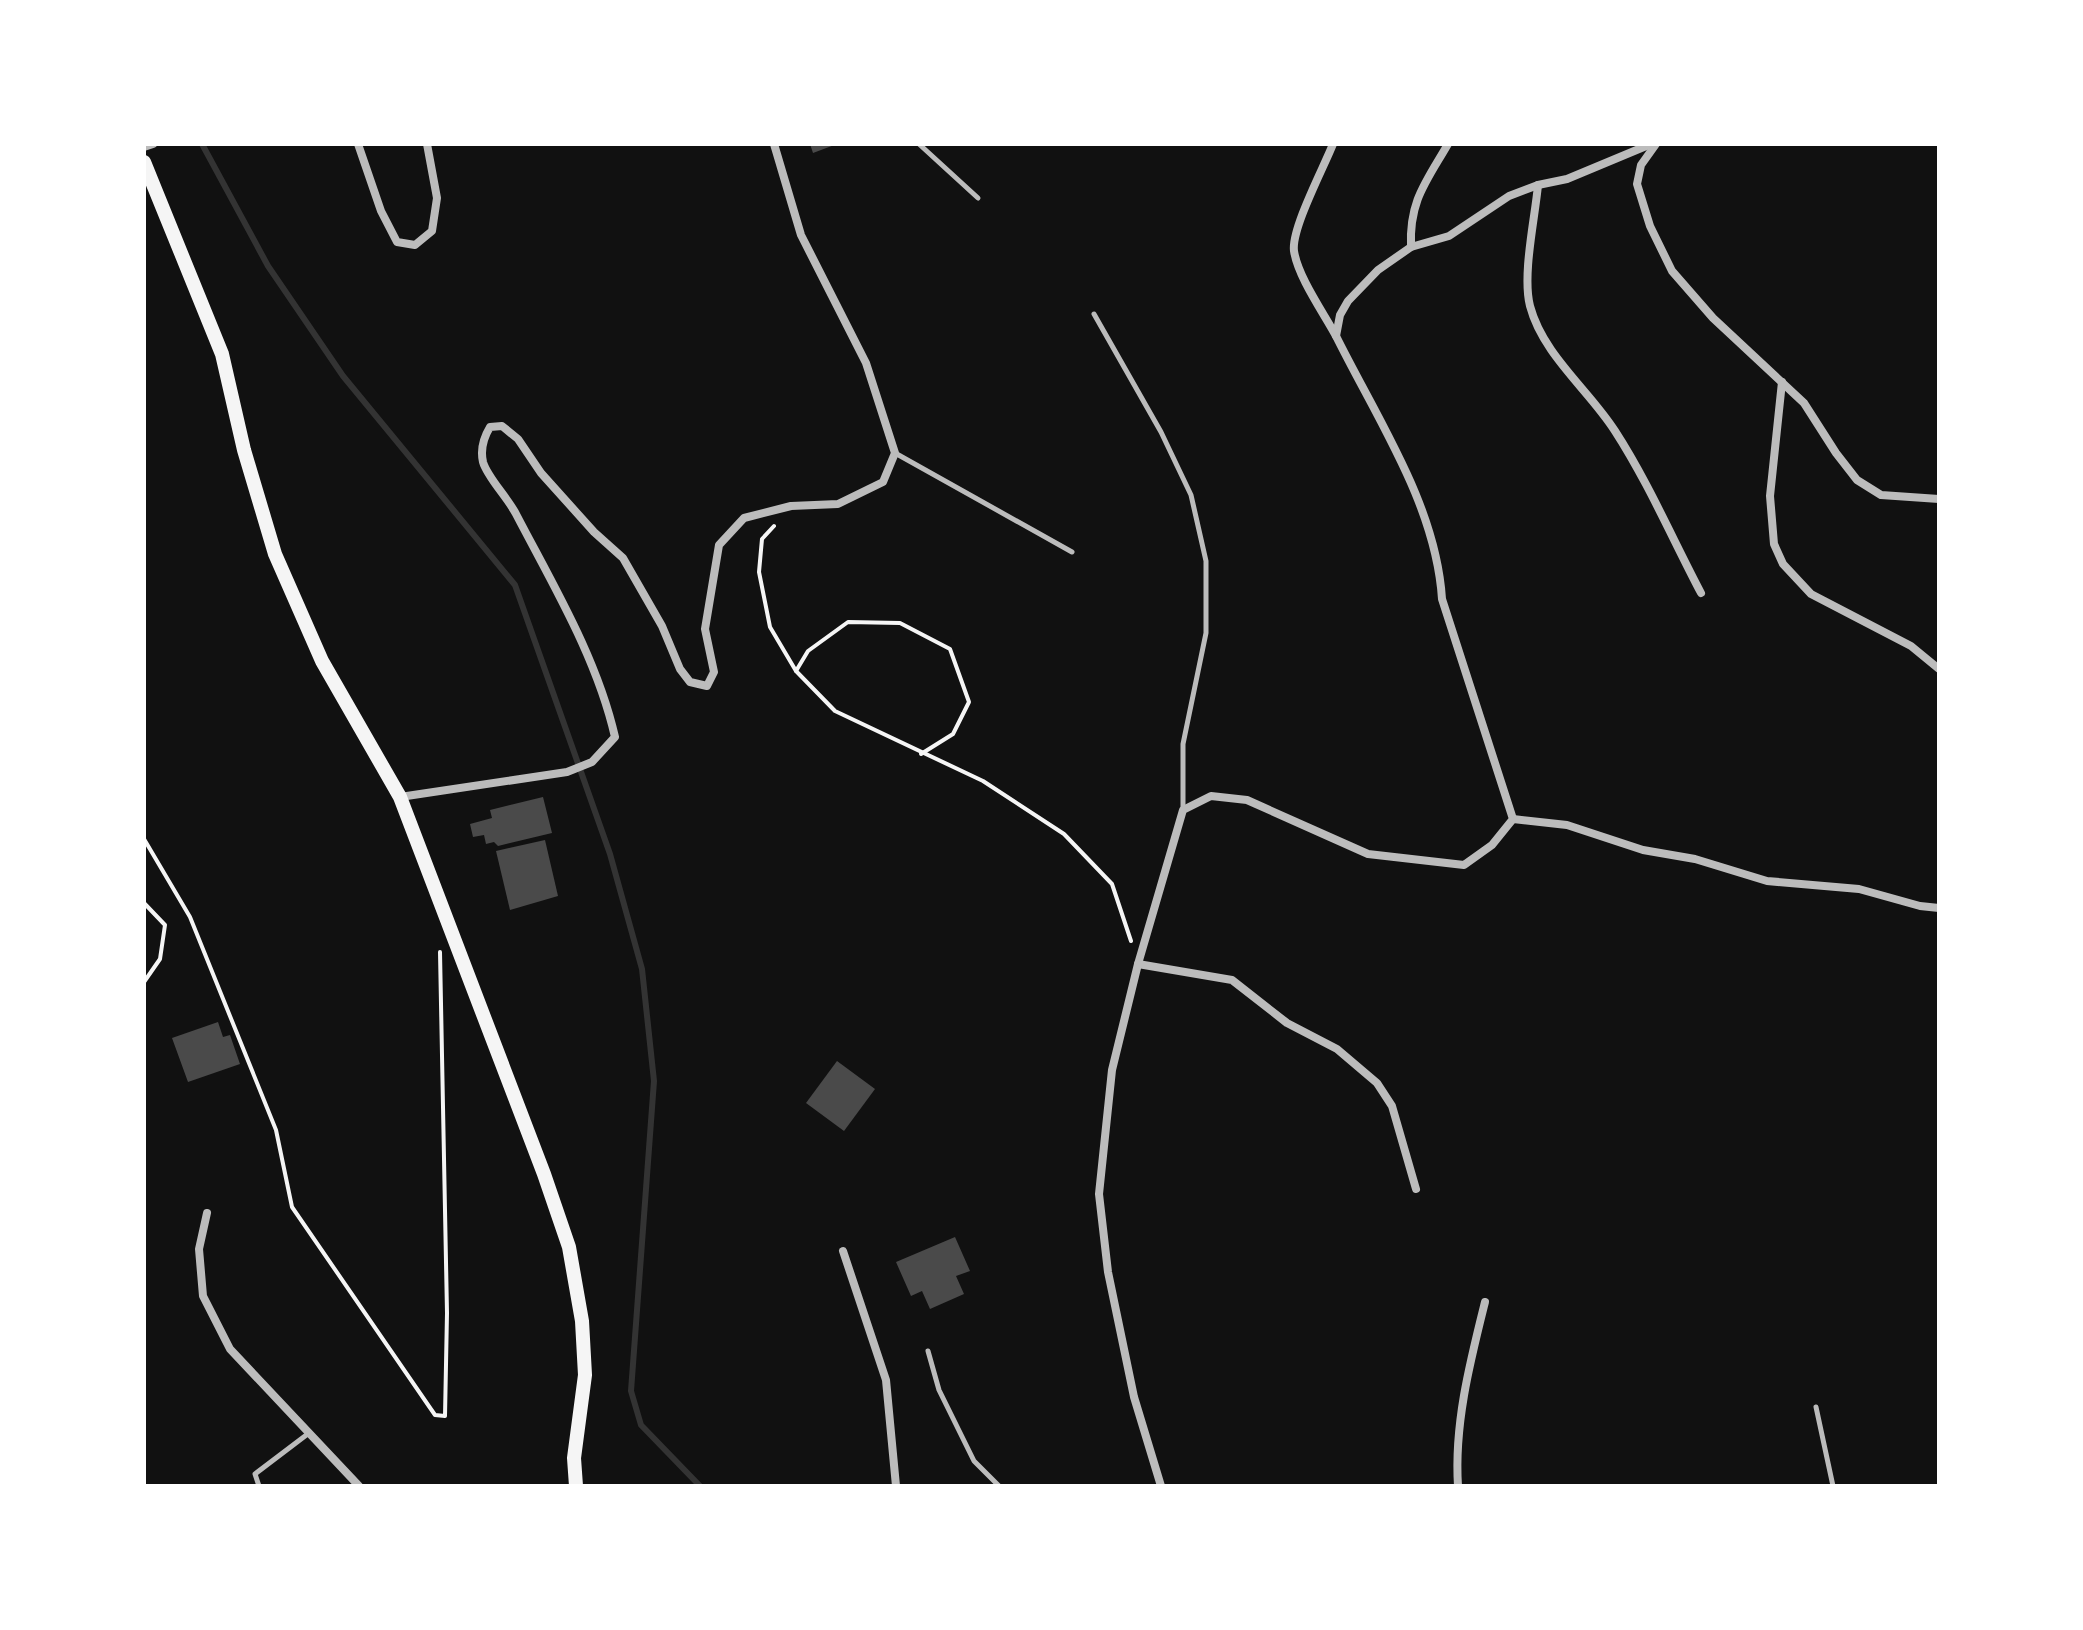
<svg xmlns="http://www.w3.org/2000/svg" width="2083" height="1630" viewBox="0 0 2083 1630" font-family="'PT Sans',sans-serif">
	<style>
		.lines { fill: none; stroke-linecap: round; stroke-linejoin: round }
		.stream { stroke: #333; stroke-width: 6 }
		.building { fill: #4a4a4a }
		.path { stroke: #f5f5f5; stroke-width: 4 }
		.service { stroke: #bcbcbc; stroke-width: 5 }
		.minor { stroke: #bcbcbc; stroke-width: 8 }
		.secondary { stroke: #f5f5f5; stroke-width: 14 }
	</style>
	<rect width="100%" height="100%" fill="#111"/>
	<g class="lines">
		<path class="stream" d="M202 144 268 266 343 376 515 585 610 854 642 969 654 1081 631 1391 641 1425 700 1486"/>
	</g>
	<g class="building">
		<path d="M810 144H837L813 153Z"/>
		<path d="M543 797 552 833 498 846 494 842 486 844 484 835 473 837 470 824 492 818 490 810Z"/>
		<path d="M545 840 558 896 510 910 496 851Z"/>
		<path d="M218 1022 223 1037 230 1035 240 1064 188 1082 172 1038Z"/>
		<path d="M837 1061 875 1089 844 1131 806 1103Z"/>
		<path d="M955 1237 970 1271 956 1276 964 1294 930 1309 922 1291 911 1296 896 1262Z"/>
	</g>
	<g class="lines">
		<g class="path">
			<path d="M774 526 762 539 759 572 770 627 796 671 835 711 983 781 1064 834 1112 884 1131 941"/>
			<path d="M796 671 808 651 848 622 900 623 950 649 969 702 953 734 921 754"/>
			<path d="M144 839 190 917 276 1130 292 1207 435 1415 445 1416 447 1313 440 952"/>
			<path d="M144 903 165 925 160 959 144 982"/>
		</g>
		<g class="service">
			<path d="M919 144 978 198"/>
			<path d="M1094 314 1161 432 1191 495 1206 561V633L1183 744V809"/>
			<path d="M895 453 1072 552"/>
			<path d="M928 1351 939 1390 974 1461 999 1486"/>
			<path d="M1816 1407 1833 1486"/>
			<path d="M259 1486 255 1474 309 1433"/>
		</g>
		<g class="minor">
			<path d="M358 144 381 211 397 242 415 245 432 231 437 198 427 144"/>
			<path d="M1333 144C1324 167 1291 229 1294 251 1298 277 1323 312 1336 336"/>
			<path d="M1656 144 1641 165 1637 184 1650 226 1672 271 1713 318 1804 403 1836 453 1857 480 1881 495 1939 499"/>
			<path d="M144 147 153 144"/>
			<path d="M1538 185C1535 218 1522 275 1530 306 1543 355 1589 390 1615 431 1648 482 1673 540 1701 593"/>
			<path d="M1411 247C1409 201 1426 182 1448 144"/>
			<path d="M1782 382 1770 496 1774 544 1783 564 1811 594 1911 646 1939 669"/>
			<path d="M400 797 567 772 592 762 615 737C597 658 553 585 516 514 508 498 487 477 483 462 480 449 484 437 490 427L502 426 518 439 541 473 594 532 623 558 662 626 680 669 690 682 707 686 714 672 705 629 719 545 744 518 791 506 838 504 883 482 895 453 866 363 801 235 774 144"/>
			<path d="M1513 819 1567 825 1643 850 1695 859 1767 881 1859 889 1920 906 1939 908"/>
			<path d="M1138 964 1232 980 1287 1023 1337 1049 1377 1083 1392 1106 1416 1189"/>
			<path d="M207 1213 199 1249 203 1296 230 1349 359 1486"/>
			<path d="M843 1251 886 1380 896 1486"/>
			<path d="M1161 1486 1134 1397 1108 1272 1099 1194 1112 1070 1138 964 1183 810 1211 796 1247 800 1368 854 1464 865 1492 845 1513 819 1442 599C1436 505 1377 419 1336 336L1340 315 1348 301 1378 270 1411 247 1449 236 1509 196 1538 185 1567 179 1651 144"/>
			<path d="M1458 1486C1454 1424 1470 1362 1485 1302"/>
		</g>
		<path class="secondary" d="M144 162 222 354 244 450 275 554 322 661 400 797 544 1174 569 1247 582 1321 585 1375 574 1458 576 1486"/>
	</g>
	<rect width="2083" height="1630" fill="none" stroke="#ffffff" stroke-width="292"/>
</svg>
